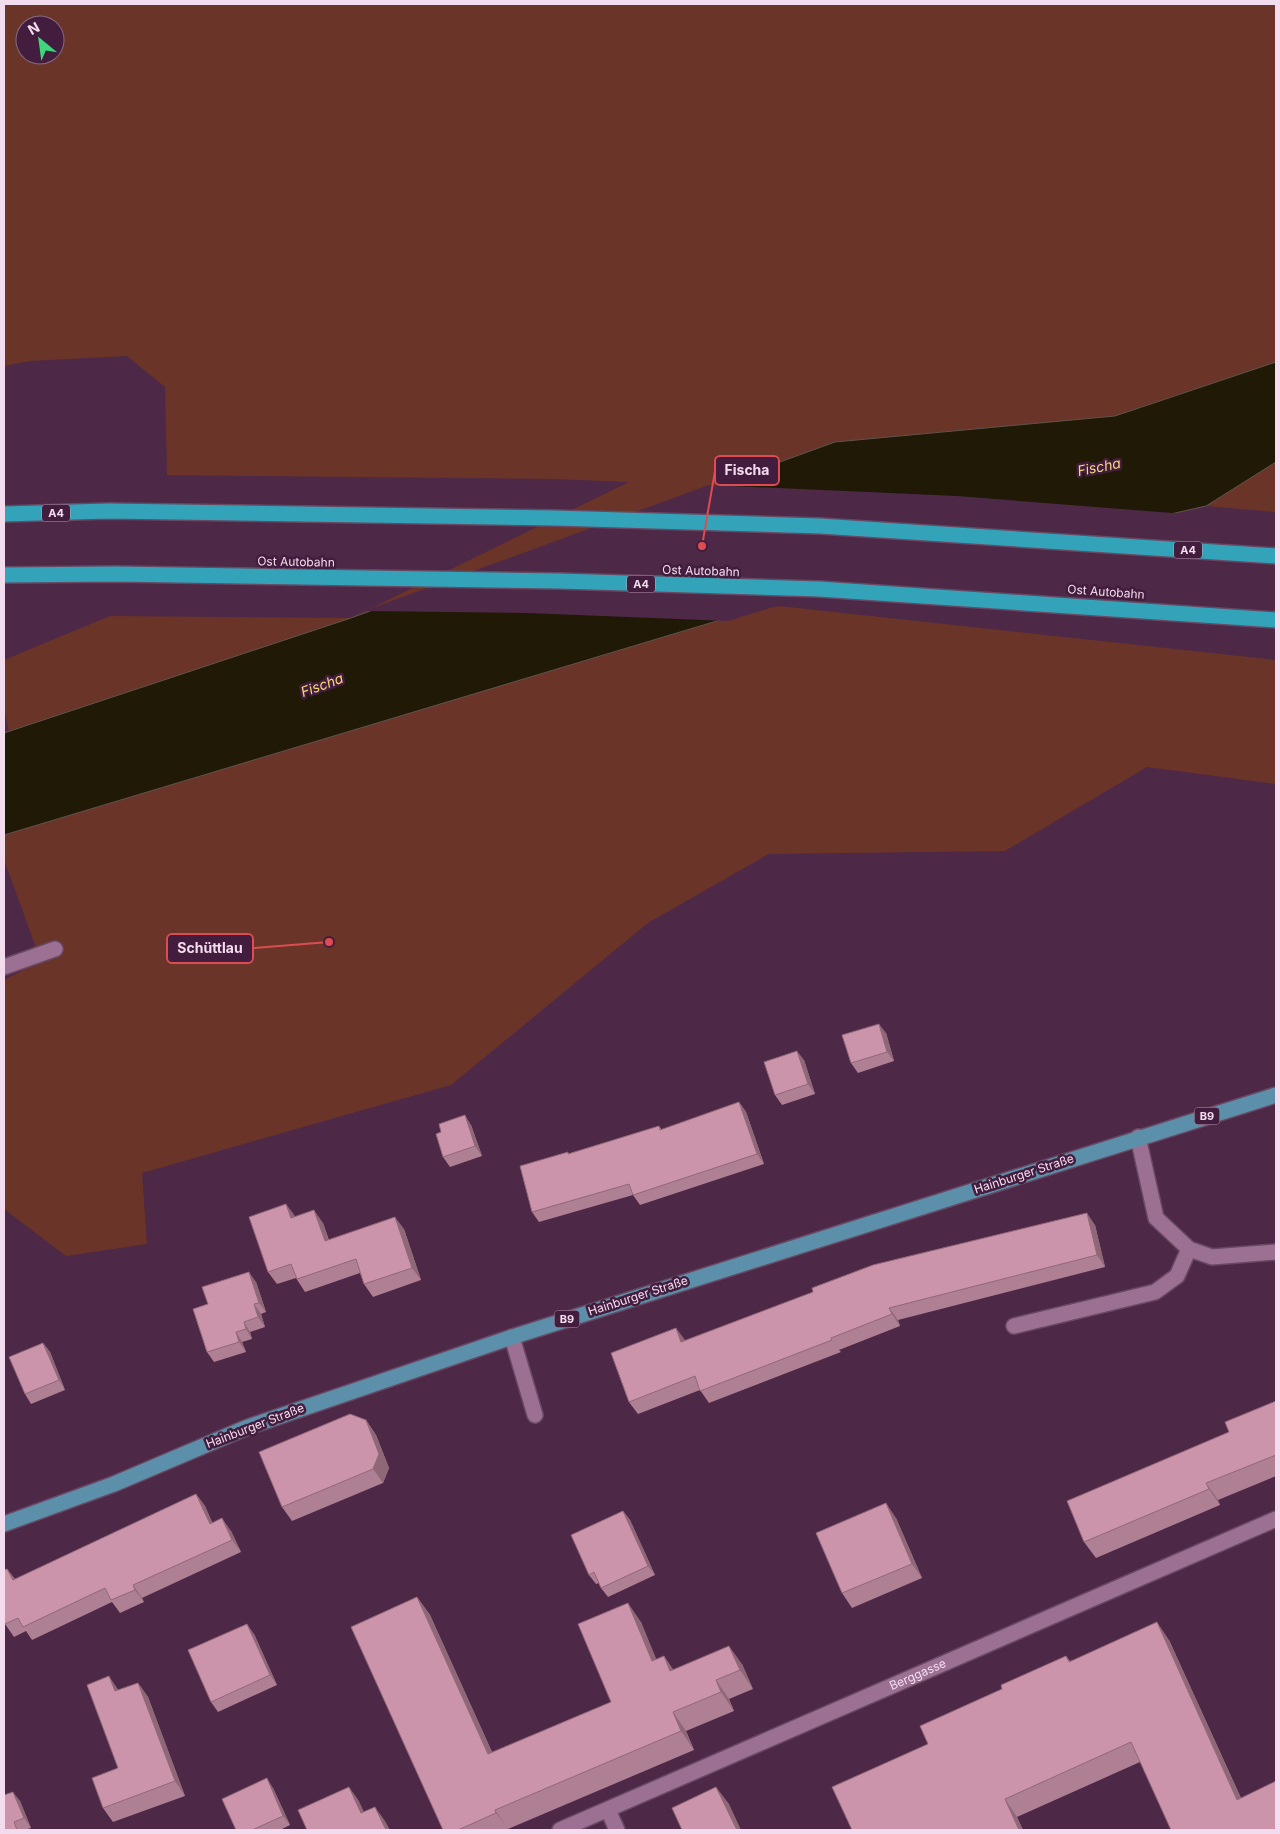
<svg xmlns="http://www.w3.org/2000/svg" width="1280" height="1834" viewBox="0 0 1280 1834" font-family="Inter,sans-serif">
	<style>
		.green { fill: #6a3429; fill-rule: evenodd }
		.water { fill: #201905; stroke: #60544b }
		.pier { fill: #4d2847 }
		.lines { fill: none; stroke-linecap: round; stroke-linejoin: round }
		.minor-casing { stroke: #684863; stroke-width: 18 }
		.major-casing { stroke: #684863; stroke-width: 18 }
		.highway-casing { stroke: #684863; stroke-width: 18 }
		.minor { stroke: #9b7093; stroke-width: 15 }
		.major { stroke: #5c8fa9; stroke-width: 15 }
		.highway { stroke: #32a3b8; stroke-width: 15 }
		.wall { fill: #af7f93 }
		.shaded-wall { fill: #8f6878 }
		.building { fill: #cc94ab; stroke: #8f6878 }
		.labels { text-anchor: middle; stroke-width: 5; stroke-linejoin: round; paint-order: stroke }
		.shield { fill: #421d3d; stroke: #bfa3ba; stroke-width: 1 }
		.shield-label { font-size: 11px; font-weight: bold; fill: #f4dcef }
		.street-label { font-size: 12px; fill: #f4dcef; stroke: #421d3d }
		.water-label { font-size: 14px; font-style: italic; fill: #f5d877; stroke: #421d3d }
		.leader { fill: none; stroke: #dc4c50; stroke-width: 2 }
		.callout-dot { fill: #dc4c50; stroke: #421d3d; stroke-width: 2 }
		.callout { fill: #421d3d; stroke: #dc4c50; stroke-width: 2 }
		.callout-label { font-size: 14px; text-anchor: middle; font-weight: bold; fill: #f4dcef }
	</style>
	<rect width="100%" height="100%" fill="#4d2847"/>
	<g class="green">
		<path d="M4 4H1276V362L1115 416 835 442 351 618 9 732 4 708V660L110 616 351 618 629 482 553 479 167 475 165 387 127 356 30 361 4 366ZM25 25H55V55H25Z"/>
		<path d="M1276 462V512L1206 506Z"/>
		<path d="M770 605 1276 660V784L1147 767 1005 851 769 854 648 923 451 1085 142 1173 147 1244 66 1256 4 1209V980L41 961 4 860V835Z"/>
	</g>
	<path class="water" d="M1276 362V462L1206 506 770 605 4 835V733L351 618 835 442 1115 416Z"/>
	<path class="pier" d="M709 485 957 496 1185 514 770 608 728 621 527 613 364 611Z"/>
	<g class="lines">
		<defs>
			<g id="minor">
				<path d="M4 967 55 949"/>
				<path d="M1138 1137 1156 1218 1189 1249 1212 1257 1276 1252"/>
				<path d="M1014 1326 1155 1292 1177 1276 1189 1249"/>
				<path d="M512 1337 535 1415"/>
				<path d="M608 1810 617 1830"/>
				<path id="s1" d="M560 1830 1276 1519"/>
			</g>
			<path id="major" d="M4 1524 114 1484 248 1427 512 1337 1276 1095"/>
			<g id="highway">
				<path d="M4 514 109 511 554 518 820 526 1276 556"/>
				<path d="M4 575 116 574 559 581 819 589 1276 620"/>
			</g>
		</defs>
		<use href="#minor" class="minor-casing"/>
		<use href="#major" class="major-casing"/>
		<use href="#highway" class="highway-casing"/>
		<use href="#minor" class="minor"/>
		<use href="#major" class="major"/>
		<use href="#highway" class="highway"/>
	</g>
	<g class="wall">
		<path d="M886 1033 894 1061 858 1073 851 1063Z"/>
		<path d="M804 1060 815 1094 782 1105 775 1095Z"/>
		<path d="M739 1102 746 1112 764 1164 640 1205 633 1195 539 1222 532 1212 569 1154 659 1126 662 1130Z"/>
		<path d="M471 1125 482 1156 450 1167 443 1157Z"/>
		<path d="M295 1217 323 1223 329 1240 404 1229 421 1280 373 1297 364 1284 360 1273 305 1292 296 1278 277 1284 268 1272Z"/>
		<path d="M1095 1225 1105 1267 898 1320 900 1326 839 1350 841 1352 709 1403 700 1390 638 1414 629 1402 685 1341Z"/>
		<path d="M256 1282 266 1312 261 1314 265 1327 250 1332 252 1339 242 1342 246 1352 214 1362 207 1352 208 1304Z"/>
		<path d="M43 1343 50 1352 65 1390 31 1404 25 1394Z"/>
		<path d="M1276 1401V1476L1218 1500 1220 1505 1096 1558 1084 1542 1229 1432Z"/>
		<path d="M366 1420 376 1435 389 1468 383 1483 292 1521 282 1507Z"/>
		<path d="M196 1494 205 1506 212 1523 231 1531 241 1552 142 1598 144 1602 120 1613 112 1602 32 1640 26 1631 14 1637 5 1624 7 1569 15 1579Z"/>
		<path d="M623 1511 630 1520 655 1575 608 1597 601 1588 599 1583 596 1584 589 1575Z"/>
		<path d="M896 1518 922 1578 852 1608 842 1593Z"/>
		<path d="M417 1597 430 1615 492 1752 611 1702 641 1622 656 1660 664 1656 673 1670 742 1664 753 1689 729 1699 734 1711 686 1731 694 1750 508 1829 509 1830H443Z"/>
		<path d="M254 1634 277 1685 218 1712 211 1702Z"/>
		<path d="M1169 1640 1241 1798 1276 1830 1140 1762 1017 1817 1023 1830H852L928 1744 1002 1689 1066 1656 1070 1661Z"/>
		<path d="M138 1683 148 1697 185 1796 113 1822 103 1808 118 1768 119 1690Z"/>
		<path d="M273 1788 290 1825 280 1830H236Z"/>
		<path d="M4 1792 5 1795 20 1801 31 1828 24 1830H4Z"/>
	</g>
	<g class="shaded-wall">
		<path d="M879 1024 886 1033 894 1061 887 1052Z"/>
		<path d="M797 1051 804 1060 815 1094 808 1084Z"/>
		<path d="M739 1102 746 1112 764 1164 757 1154Z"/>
		<path d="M465 1115 471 1125 482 1156 475 1146Z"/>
		<path d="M286 1204 295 1216 300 1231 291 1218Z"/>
		<path d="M314 1210 323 1223 333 1254 325 1241Z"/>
		<path d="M1087 1213 1095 1225 1105 1267 1097 1255Z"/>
		<path d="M395 1217 404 1229 421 1280 412 1268Z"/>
		<path d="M249 1272 256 1282 266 1312 259 1303Z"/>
		<path d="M254 1304 261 1314 265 1327 258 1317Z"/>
		<path d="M889 1308 898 1320 900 1326 892 1314Z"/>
		<path d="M244 1322 250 1332 252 1339 246 1329Z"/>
		<path d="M676 1328 685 1340 690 1354 681 1342Z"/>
		<path d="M236 1332 242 1342 246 1352 239 1342Z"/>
		<path d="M43 1343 50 1352 65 1390 59 1380Z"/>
		<path d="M366 1420 376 1435 389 1468 383 1483 373 1469Z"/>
		<path d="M1206 1483 1218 1500 1220 1505 1209 1489Z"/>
		<path d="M196 1494 205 1506 219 1537 210 1524Z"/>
		<path d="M886 1503 896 1518 922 1578 912 1564Z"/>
		<path d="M623 1511 630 1520 655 1575 648 1566Z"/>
		<path d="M222 1518 231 1531 241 1552 232 1540Z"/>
		<path d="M7 1569 16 1581 13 1580Z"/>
		<path d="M133 1585 142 1598 144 1602 135 1590Z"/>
		<path d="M417 1597 430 1615 501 1772 488 1754Z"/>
		<path d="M628 1603 641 1622 665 1680 652 1661Z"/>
		<path d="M1157 1622 1169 1640 1250 1818 1237 1800Z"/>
		<path d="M247 1624 254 1634 277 1685 270 1675Z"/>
		<path d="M729 1646 742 1664 753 1689 740 1670Z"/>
		<path d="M664 1656 677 1675 670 1671Z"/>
		<path d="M109 1676 119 1691H115Z"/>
		<path d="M716 1680 729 1699 734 1711 721 1692Z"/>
		<path d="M138 1683 148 1697 185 1796 175 1781Z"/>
		<path d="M673 1712 686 1731 694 1750 681 1731Z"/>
		<path d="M267 1778 273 1788 290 1825 283 1816Z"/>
		<path d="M349 1787 359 1801 371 1828 361 1813Z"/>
		<path d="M716 1787 729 1804 741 1830H737Z"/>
		<path d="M13 1792 20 1801 31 1828 24 1818Z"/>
		<path d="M1005 1799 1017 1817 1023 1830H1019Z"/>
		<path d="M375 1807 385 1821 390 1830H386Z"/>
		<path d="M495 1810 508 1829 509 1830 496 1813Z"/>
	</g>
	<g class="building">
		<path d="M879 1024 887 1052 851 1063 842 1035Z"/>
		<path d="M797 1051 808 1084 775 1095 764 1062Z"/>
		<path d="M739 1102 757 1154 633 1195 629 1184 532 1212 520 1166 568 1152V1154L659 1126 660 1130Z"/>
		<path d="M465 1115 475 1146 443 1157 436 1134 441 1132 439 1124Z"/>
		<path d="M286 1204 291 1218 314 1210 325 1241 395 1217 412 1268 364 1284 356 1259 297 1279 291 1264 268 1272 249 1217Z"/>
		<path d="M1087 1213 1097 1255 889 1308 892 1314 831 1338 832 1340 700 1391 695 1376 629 1402 611 1353 676 1328 681 1342 813 1292 812 1288 873 1265Z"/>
		<path d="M249 1272 259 1303 254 1304 258 1317 244 1322 246 1329 236 1332 239 1342 207 1352 193 1309 208 1304 202 1287Z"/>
		<path d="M43 1343 59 1380 25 1394 9 1357Z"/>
		<path d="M1276 1401V1455L1206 1483 1209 1489 1084 1542 1067 1501 1229 1432 1225 1422Z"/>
		<path d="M350 1414 366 1420 379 1454 373 1469 282 1507 259 1452Z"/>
		<path d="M196 1494 210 1524 222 1518 232 1540 133 1585 135 1590 111 1600 105 1588 23 1627 18 1618 5 1624 4 1622V1570L7 1569 13 1580Z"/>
		<path d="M886 1503 912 1564 842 1593 816 1533Z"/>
		<path d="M623 1511 648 1566 601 1588 594 1572 589 1575 571 1535Z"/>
		<path d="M417 1597 488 1754 611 1702 578 1624 628 1603 652 1661 664 1656 670 1671 729 1646 740 1670 716 1680 721 1692 673 1712 681 1731 495 1810 496 1813 458 1830H443L351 1627Z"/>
		<path d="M1157 1622 1237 1800 1276 1781V1830H1171L1131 1742 1005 1799 1019 1830H852L832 1787 928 1744 920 1726 1002 1689 1001 1685 1066 1656 1069 1662Z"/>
		<path d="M247 1624 270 1675 211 1702 188 1650Z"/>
		<path d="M109 1676 115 1691 138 1683 175 1781 103 1808 92 1778 118 1768 87 1685Z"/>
		<path d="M267 1778 283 1816 252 1830H236L222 1799Z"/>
		<path d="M349 1787 361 1813 375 1807 386 1830H307L298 1810Z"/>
		<path d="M716 1787 737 1830H682L672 1808Z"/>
		<path d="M13 1792 24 1818 14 1822 17 1830H4V1795Z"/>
	</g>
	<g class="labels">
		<g class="shield">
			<rect x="42" y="504.5" width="28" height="17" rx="4"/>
			<rect x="1174" y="541.5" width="28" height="17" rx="4"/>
			<rect x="627" y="575.5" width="28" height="17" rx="4"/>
			<rect x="1194.5" y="1107.5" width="25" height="17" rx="4"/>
			<rect x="554.5" y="1310.5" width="25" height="17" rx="4"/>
		</g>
		<g class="shield-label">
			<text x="56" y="517">A4</text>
			<text x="1188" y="554">A4</text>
			<text x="641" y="588">A4</text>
			<text x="1207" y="1120">B9</text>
			<text x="567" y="1323">B9</text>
		</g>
		<g class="street-label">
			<text transform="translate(296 562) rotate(1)" y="4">Ost Autobahn</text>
			<text transform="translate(701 571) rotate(2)" y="4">Ost Autobahn</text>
			<text transform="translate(1106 592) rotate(4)" y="4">Ost Autobahn</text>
			<text transform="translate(1024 1174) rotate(-18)" y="4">Hainburger Straße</text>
			<text transform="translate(638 1296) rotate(-18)" y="4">Hainburger Straße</text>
			<text transform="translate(255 1426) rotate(-21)" y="4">Hainburger Straße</text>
			<text dy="4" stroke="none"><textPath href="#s1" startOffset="390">Berggasse</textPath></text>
		</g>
		<g class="water-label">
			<text transform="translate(1099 467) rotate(-11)" y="5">Fischa</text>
			<text transform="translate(322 685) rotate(-20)" y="5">Fischa</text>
		</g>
	</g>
	<path class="leader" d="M702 546L715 471M329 942L253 948"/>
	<g class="callout-dot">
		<circle cx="702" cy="546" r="5"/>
		<circle cx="329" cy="942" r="5"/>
	</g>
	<g class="callout">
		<rect x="715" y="456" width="64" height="29" rx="5"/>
		<rect x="167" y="934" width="86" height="29" rx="5"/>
	</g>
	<g class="callout-label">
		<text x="747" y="475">Fischa</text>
		<text x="210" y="953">Schüttlau</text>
	</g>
	<rect width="1280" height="1834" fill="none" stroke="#f4dcef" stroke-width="10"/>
	<g transform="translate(40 40) rotate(331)"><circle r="24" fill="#421d3d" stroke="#896984"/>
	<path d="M0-4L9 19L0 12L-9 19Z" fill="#3dd77d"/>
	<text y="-8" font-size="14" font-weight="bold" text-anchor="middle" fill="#f4dcef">N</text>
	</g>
</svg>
